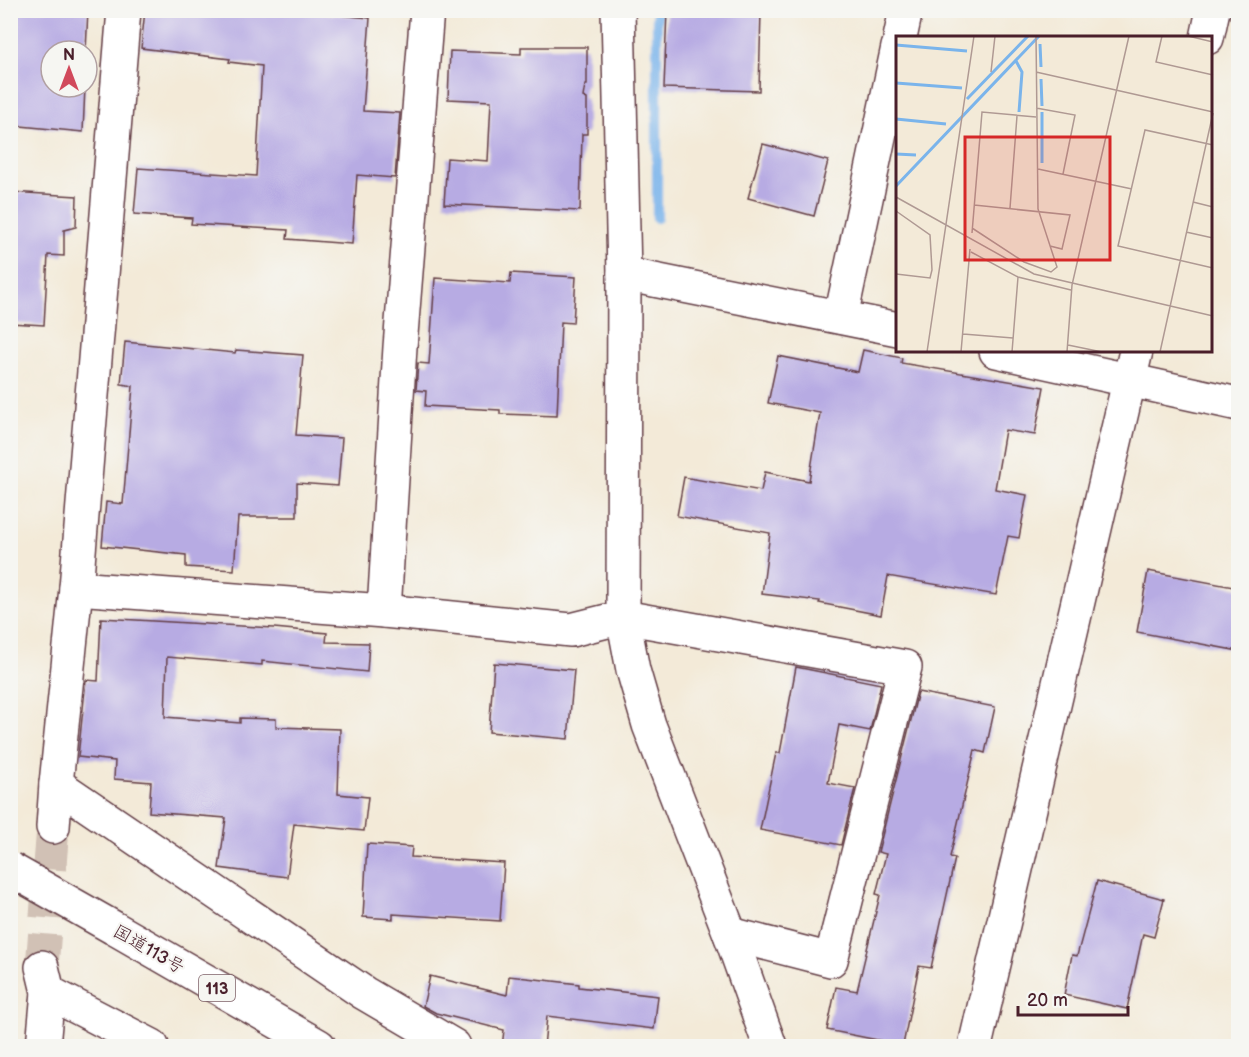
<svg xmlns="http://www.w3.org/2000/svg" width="1249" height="1057" viewBox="0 0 1249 1057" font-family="'Balsamiq Sans','Klee One',sans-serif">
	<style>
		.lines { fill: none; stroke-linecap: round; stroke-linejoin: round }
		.stream { stroke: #7ab4eb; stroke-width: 10 }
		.building { fill: #b7abe3 }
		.street-tunnel { stroke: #d1c1b5; stroke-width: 33; stroke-dasharray: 33 16; stroke-linecap: butt }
		.street-casing { stroke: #633d45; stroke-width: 36 }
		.secondary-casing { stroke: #633d45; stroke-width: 36 }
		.highway-casing { stroke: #633d45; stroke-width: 36 }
		.street { stroke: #fff; stroke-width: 33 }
		.secondary { stroke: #fff; stroke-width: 33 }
		.highway { stroke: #fff; stroke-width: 33 }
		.highway-bridge-casing { stroke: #633d45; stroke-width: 36; stroke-linecap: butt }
		.highway-bridge { stroke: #fff; stroke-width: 33 }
		.labels { text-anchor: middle; stroke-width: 4.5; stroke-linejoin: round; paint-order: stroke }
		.shield { fill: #f6f6f2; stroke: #7e6067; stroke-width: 1.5 }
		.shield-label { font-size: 16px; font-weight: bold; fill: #4a1f2b }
		.street-label { font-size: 18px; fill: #4a1f2b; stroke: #f6f6f2 }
		.inset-river { fill: none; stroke: #7ab4eb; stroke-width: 3 }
		.inset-road { fill: none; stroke: #af9993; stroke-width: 1.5 }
		.view { fill: #d62828; fill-opacity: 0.15; stroke: #d62828; stroke-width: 3 }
		.inset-edge { fill: none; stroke: #4a1f2b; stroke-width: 3 }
	</style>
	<rect width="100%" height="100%" fill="#f6f6f2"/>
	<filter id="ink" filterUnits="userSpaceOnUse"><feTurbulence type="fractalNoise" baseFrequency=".0167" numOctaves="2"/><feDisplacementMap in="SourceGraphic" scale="12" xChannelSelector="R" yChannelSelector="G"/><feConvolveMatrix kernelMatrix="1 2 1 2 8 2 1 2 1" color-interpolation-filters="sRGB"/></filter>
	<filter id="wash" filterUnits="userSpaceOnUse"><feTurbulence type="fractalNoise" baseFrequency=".008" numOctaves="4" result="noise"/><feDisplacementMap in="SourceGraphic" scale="24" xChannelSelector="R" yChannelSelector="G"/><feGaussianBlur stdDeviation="1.35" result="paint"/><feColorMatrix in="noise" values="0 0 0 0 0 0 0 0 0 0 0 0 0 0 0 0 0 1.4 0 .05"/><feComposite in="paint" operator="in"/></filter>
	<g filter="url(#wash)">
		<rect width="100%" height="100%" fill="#f3ead8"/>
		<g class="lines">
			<path class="stream" d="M657 218V10"/>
		</g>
		<g id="blocks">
			<g class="building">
				<path d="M13 10H88L86 51H51V87H85L83 132 10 125Z"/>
				<path d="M145 10H286L370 18 363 111 400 113 395 178 357 175 352 244 287 239 288 230 191 224 192 218 134 214 138 168 256 176 262 66 229 62 230 59 141 48Z"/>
				<path d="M667 10H761L759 91 664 88Z"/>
				<path d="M521 47H587V85H585L583 97 587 99V134H582L580 211 444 204 447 158 488 161 491 101 448 99 450 51 521 54Z"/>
				<path d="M763 144 828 161 814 216 748 198Z"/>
				<path d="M10 192 77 196 76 227 64 230V256L48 255 44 325 10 323Z"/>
				<path d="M511 273 576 277 573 323 561 322 557 416 500 414V410L425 406 426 391 416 390 418 363 429 364 435 278 510 283Z"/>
				<path d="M125 342 235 353 236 350 303 355 296 435 342 438 338 486 297 483V517H238L234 570 186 567V555L102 546 106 502 123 504 133 386 121 384Z"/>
				<path d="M863 350 902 358 901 363 1044 387 1035 435 1005 430 995 489 1027 495 1019 538 1008 536 996 595 888 576 881 615 819 603 820 601 762 594 770 533 677 516 684 477 761 491 765 472 809 481 820 413 768 403 778 356 858 372Z"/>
				<path d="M1148 571 1239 588V651L1137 632Z"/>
				<path d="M101 618 274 628 327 633 326 642 369 643 367 672 262 661V665L167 657 165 717 240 723V718L276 719V727L340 729 338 794 368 797 364 831 294 824 287 877 219 868 226 818 149 812 151 782 114 779 115 761 78 757 86 680 98 681Z"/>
				<path d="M494 663 574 670 568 739 489 732Z"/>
				<path d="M796 667 881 684 870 731 839 725 828 783 855 788 841 845 760 830 776 753H780Z"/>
				<path d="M918 692 995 707 985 753 975 750 950 857 955 858 931 968 919 966 903 1045 827 1030 836 987 857 991 880 895 876 894 886 854 878 852Z"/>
				<path d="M367 844 412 847 411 857 504 863 500 921 393 914V919L363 917Z"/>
				<path d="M1097 881 1164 899 1154 937 1143 934 1127 1009 1064 995 1072 955 1077 956Z"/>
				<path d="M430 976 507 995 509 976 579 984V987L658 996 654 1029 547 1016 544 1047H502L504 1030 436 1013 423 1006Z"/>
			</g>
		</g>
	</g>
	<g filter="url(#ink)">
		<use href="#blocks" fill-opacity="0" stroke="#633d45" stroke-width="1.5"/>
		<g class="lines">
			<path class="street-tunnel" d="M42 967 53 827"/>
			<defs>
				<g id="street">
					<path d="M900 38 906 10"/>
					<path d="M624 274 898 329"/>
					<path d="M841 317 898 47"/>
					<path d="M996 351 1238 404"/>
					<path d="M76 588 384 611 571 630 623 617 905 667 831 960 730 934"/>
					<path d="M384 611 400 347 427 10"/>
					<path d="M56 784 364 993 454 1046"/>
					<path d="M53 827 56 784 76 588 124 10"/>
					<path d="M42 967 48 992 43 1046"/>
					<path d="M48 992 152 1046"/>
				</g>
				<g id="secondary">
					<path d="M618 10 624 274 623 617 633 670 649 725 730 934 770 1046"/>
					<path d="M1207 38 1213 10"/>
					<path d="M975 1046 1136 351"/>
				</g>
				<path id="highway" d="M114 928 319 1046"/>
			</defs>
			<use href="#street" class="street-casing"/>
			<use href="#secondary" class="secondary-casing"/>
			<use href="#highway" class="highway-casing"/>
			<use href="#street" class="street"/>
			<use href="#secondary" class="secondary"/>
			<use href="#highway" class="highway"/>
			<defs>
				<path id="highway-bridge" d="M10 869 114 928"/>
			</defs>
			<use href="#highway-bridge" class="highway-bridge-casing"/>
			<use href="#highway-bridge" class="highway-bridge"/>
		</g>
	</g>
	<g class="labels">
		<rect class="shield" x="199" y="975" width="36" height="26" rx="4.5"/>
		<g class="shield-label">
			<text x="217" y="994">113</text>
		</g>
		<g class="street-label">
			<text transform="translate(149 949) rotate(30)" y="6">国道113号</text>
		</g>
	</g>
	<g transform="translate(896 36)">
		<rect width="316" height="316" fill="#f3ead8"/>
		<path class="inset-river" d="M144 8 145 31M0 9 71 15M120 25 126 36 123 76M145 43 146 70M0 47 66 52M71 63 132 0M0 83 50 88M0 118 20 119M146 127V76M0 150 143 0"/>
		<path class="inset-road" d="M266 0 260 26 317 39M292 0 317 6M95 36 99 0M140 36 317 76M140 72 179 79 167 138M317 109 249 94 222 210 317 232M142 133 236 153M0 161 138 238 317 280M297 166 317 171M78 169 174 179 166 213 154 210M114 172 121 80M0 175 34 199 36 234 34 242 0 238M76 192 128 226 155 236 161 231 142 173 140 0M290 196 317 202M76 197 86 76 140 81M75 216 122 241 175 254M67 298 117 302M172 309 206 316M31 316 78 0M65 316 74 213M116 316 122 241M171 316 176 249 233 0M264 316 317 77"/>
		<path class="view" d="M69 101H214V224H69Z"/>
		<rect width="316" height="316" class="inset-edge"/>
	</g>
	<rect width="1249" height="1057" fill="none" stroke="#f6f6f2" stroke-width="36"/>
	<g transform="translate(69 69)"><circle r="28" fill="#f6f6f2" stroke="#b1a0a2" stroke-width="1.5"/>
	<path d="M0-4.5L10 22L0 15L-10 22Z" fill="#d1495b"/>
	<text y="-9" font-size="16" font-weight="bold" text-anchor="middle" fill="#4a1f2b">N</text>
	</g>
	<path d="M1018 1006v9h110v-9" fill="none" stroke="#4a1f2b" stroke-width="3"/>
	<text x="1027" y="1006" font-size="18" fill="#4a1f2b" stroke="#f6f6f2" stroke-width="4.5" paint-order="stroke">20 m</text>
</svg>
